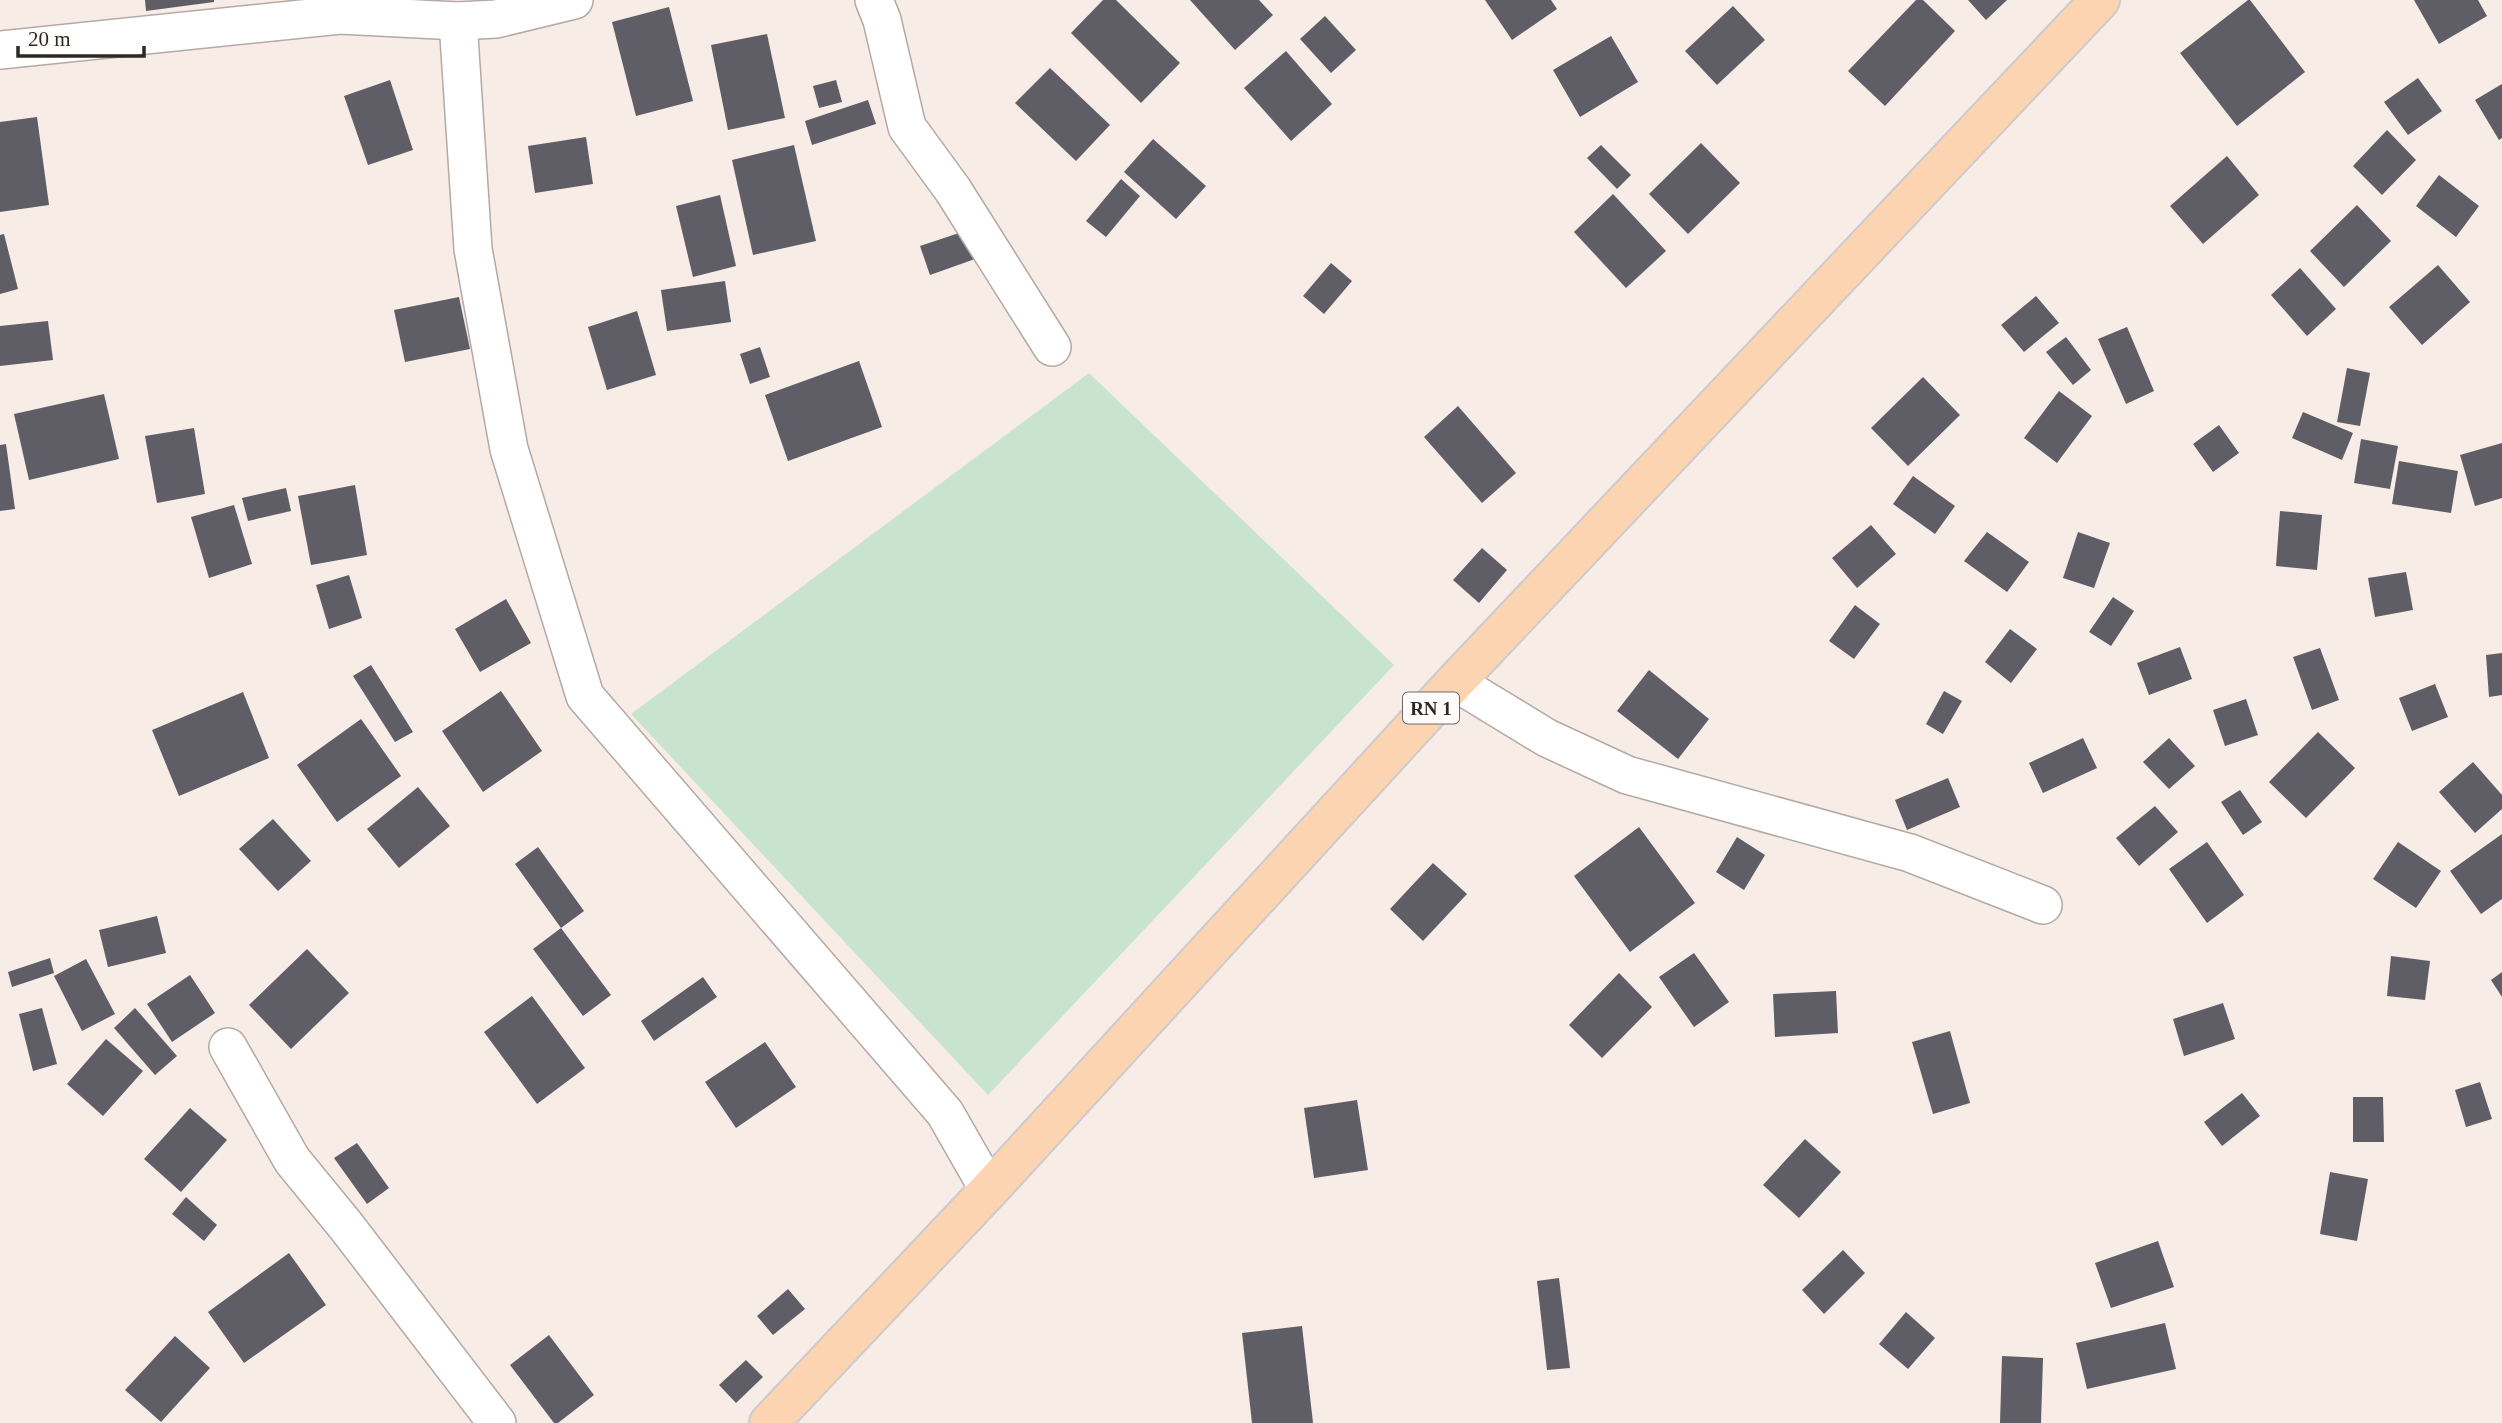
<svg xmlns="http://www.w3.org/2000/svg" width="2502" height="1423" viewBox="0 0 2502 1423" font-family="'Times New Roman',serif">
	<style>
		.green { fill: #c8e4ce }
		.building { fill: #5f5d66 }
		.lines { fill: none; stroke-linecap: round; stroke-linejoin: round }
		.street-casing { stroke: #b4a9a4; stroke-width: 40 }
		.primary-casing { stroke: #cdcbcb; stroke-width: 42 }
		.street { stroke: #fff; stroke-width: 37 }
		.primary { stroke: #fdd4b2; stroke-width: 38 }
		.labels { text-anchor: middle; stroke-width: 7; stroke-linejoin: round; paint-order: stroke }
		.shield { fill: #fefcfb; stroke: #6c6866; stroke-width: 2 }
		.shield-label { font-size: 19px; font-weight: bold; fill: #2d2826 }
	</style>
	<rect width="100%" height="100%" fill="#f8ece7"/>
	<path class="green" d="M1089 373 1394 665 988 1095 631 714Z"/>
	<g class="building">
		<path d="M145 0H214V2L146 11Z"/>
		<path d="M1103 0H1116L1180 63 1141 103 1071 33Z"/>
		<path d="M1190 0H1259L1273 15 1235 50Z"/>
		<path d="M1485 0H1551L1557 9 1512 40Z"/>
		<path d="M1916 0H1923L1955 31 1885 106 1848 71Z"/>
		<path d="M1968 0H2007L1986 20Z"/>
		<path d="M2248 0H2250L2305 72 2237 126 2180 53Z"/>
		<path d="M2414 0H2478L2487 16 2439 44Z"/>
		<path d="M1733 6 1765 40 1717 85 1685 51Z"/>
		<path d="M669 7 693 101 636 116 612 22Z"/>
		<path d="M1325 16 1356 50 1331 73 1300 39Z"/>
		<path d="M767 34 785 118 728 130 711 45Z"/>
		<path d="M1611 36 1638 82 1580 117 1553 70Z"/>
		<path d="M1286 51 1332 104 1291 141 1244 88Z"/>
		<path d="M1050 68 1110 125 1076 161 1015 103Z"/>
		<path d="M2418 78 2442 111 2408 135 2384 102Z"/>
		<path d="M390 80 413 150 368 165 344 96Z"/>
		<path d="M836 80 842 102 819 108 813 86Z"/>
		<path d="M2502 84V138L2499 140 2475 100Z"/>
		<path d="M868 100 876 124 812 145 805 121Z"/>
		<path d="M37 117 49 205 0 212V122Z"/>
		<path d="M2387 130 2416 160 2382 195 2353 166Z"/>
		<path d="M586 137 593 184 535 193 528 146Z"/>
		<path d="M1153 139 1206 186 1176 219 1124 172Z"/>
		<path d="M1701 143 1740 183 1688 234 1649 194Z"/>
		<path d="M794 145 816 241 753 255 732 160Z"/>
		<path d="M1601 145 1631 175 1617 189 1587 158Z"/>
		<path d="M2227 156 2259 195 2203 244 2170 206Z"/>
		<path d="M2439 175 2479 206 2456 237 2416 206Z"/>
		<path d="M1121 179 1140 196 1106 237 1086 221Z"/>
		<path d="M1613 194 1666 251 1626 288 1574 232Z"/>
		<path d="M720 195 736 266 693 277 676 206Z"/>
		<path d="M2357 205 2391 241 2344 287 2310 251Z"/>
		<path d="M965 231 975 259 930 275 920 246Z"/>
		<path d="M4 234 18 289 0 294V235Z"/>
		<path d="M1331 263 1352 281 1324 314 1303 296Z"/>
		<path d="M2438 265 2470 302 2422 345 2389 307Z"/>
		<path d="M2300 268 2336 309 2307 336 2271 295Z"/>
		<path d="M725 281 731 322 667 331 661 290Z"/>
		<path d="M2036 296 2059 323 2024 352 2001 325Z"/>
		<path d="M459 297 470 349 405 362 394 310Z"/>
		<path d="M637 311 656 375 607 390 588 327Z"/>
		<path d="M48 321 53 360 0 366V326Z"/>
		<path d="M2127 327 2154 391 2126 404 2098 339Z"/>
		<path d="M2066 337 2091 370 2073 385 2046 352Z"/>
		<path d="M760 347 770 377 750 384 740 354Z"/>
		<path d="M859 361 882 427 788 461 765 395Z"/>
		<path d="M2347 368 2370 373 2360 426 2337 422Z"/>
		<path d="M1923 377 1960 415 1908 466 1871 428Z"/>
		<path d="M2059 391 2092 416 2057 463 2024 438Z"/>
		<path d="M104 394 119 459 29 480 14 414Z"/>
		<path d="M1458 406 1516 473 1482 503 1424 437Z"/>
		<path d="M2303 412 2353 433 2342 460 2292 438Z"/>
		<path d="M2219 425 2239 453 2213 472 2193 444Z"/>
		<path d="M194 428 205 494 157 503 145 436Z"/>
		<path d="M2361 439 2398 446 2390 489 2354 483Z"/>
		<path d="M2502 443V498L2475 506 2460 455Z"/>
		<path d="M6 444 15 509 0 511V445Z"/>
		<path d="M2399 461 2458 471 2451 513 2392 504Z"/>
		<path d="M1913 476 1955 506 1935 534 1893 504Z"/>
		<path d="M355 485 367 555 311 565 298 496Z"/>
		<path d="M286 488 291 511 248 521 242 498Z"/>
		<path d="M234 505 252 564 209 578 191 517Z"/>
		<path d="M2280 511 2322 515 2317 570 2276 566Z"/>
		<path d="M1871 525 1896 554 1857 588 1832 558Z"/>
		<path d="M1987 532 2029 562 2007 592 1964 561Z"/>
		<path d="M2078 532 2110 543 2094 588 2063 578Z"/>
		<path d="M1482 548 1507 570 1479 603 1453 580Z"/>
		<path d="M2406 572 2413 610 2375 617 2368 578Z"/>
		<path d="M349 575 362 618 329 629 316 585Z"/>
		<path d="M2113 597 2134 611 2111 646 2089 632Z"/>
		<path d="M506 599 531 643 480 672 455 629Z"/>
		<path d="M1855 605 1880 624 1854 659 1829 641Z"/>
		<path d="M2010 629 2037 649 2011 683 1985 662Z"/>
		<path d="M2180 647 2192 679 2149 695 2137 663Z"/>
		<path d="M2320 648 2339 700 2312 710 2293 657Z"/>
		<path d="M2502 653V695L2489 697 2486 655Z"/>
		<path d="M371 665 413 732 395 742 353 676Z"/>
		<path d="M1649 670 1709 719 1678 759 1617 711Z"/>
		<path d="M2435 684 2448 717 2412 731 2399 698Z"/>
		<path d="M501 691 542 751 483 792 442 731Z"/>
		<path d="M1944 691 1962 701 1943 734 1926 724Z"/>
		<path d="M243 692 269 758 179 796 152 730Z"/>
		<path d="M2246 699 2258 735 2225 746 2213 710Z"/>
		<path d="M361 719 401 776 337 822 297 765Z"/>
		<path d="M2318 732 2355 768 2306 818 2269 782Z"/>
		<path d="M2083 738 2097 768 2043 793 2029 763Z"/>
		<path d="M2169 738 2195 766 2169 789 2143 762Z"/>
		<path d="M2473 762 2502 795V809L2475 833 2439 792Z"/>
		<path d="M1948 778 1960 807 1907 830 1895 800Z"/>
		<path d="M418 787 450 826 399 868 367 829Z"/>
		<path d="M2240 790 2262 822 2243 835 2221 802Z"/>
		<path d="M2155 806 2178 832 2139 866 2116 838Z"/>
		<path d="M273 819 311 861 278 891 239 849Z"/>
		<path d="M1639 827 1695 903 1630 952 1574 876Z"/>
		<path d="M2502 834V899L2481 914 2450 871Z"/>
		<path d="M1737 837 1765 855 1744 890 1716 872Z"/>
		<path d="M2207 842 2244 895 2207 923 2169 869Z"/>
		<path d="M2398 842 2441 871 2416 908 2373 879Z"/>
		<path d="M538 847 584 911 561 928 611 995 583 1016 533 949 561 928 515 864Z"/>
		<path d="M1433 863 1467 894 1423 941 1390 909Z"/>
		<path d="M157 916 166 953 108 967 99 930Z"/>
		<path d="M307 949 349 993 291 1049 249 1005Z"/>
		<path d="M1694 953 1729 1002 1694 1027 1659 977Z"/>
		<path d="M2391 956 2430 961 2425 1000 2387 996Z"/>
		<path d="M50 958 54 973 12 987 8 972Z"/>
		<path d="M86 959 115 1014 82 1031 54 976Z"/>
		<path d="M2502 972V997L2491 980Z"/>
		<path d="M1619 973 1652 1007 1602 1058 1569 1025Z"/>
		<path d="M190 975 215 1013 172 1042 147 1004Z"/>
		<path d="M703 977 717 997 654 1041 641 1021Z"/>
		<path d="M1836 991 1838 1033 1775 1037 1773 994Z"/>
		<path d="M532 996 585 1068 537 1104 484 1032Z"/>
		<path d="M2223 1003 2235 1039 2184 1056 2173 1019Z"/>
		<path d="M42 1008 57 1064 33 1071 19 1014Z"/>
		<path d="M135 1008 177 1056 155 1075 114 1028Z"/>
		<path d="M1950 1031 1970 1103 1933 1114 1912 1042Z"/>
		<path d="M106 1039 143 1071 103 1116 67 1084Z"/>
		<path d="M765 1042 796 1087 736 1128 705 1082Z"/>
		<path d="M2480 1082 2492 1119 2466 1127 2455 1090Z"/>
		<path d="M2242 1093 2260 1116 2222 1146 2204 1122Z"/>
		<path d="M2353 1097H2383L2384 1142H2353Z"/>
		<path d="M1357 1100 1368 1170 1314 1178 1304 1108Z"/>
		<path d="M190 1108 227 1140 181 1192 144 1159Z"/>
		<path d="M1805 1139 1841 1172 1799 1218 1763 1185Z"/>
		<path d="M357 1143 389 1188 367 1204 334 1158Z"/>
		<path d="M2330 1172 2368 1179 2357 1241 2320 1234Z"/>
		<path d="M186 1197 217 1225 204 1241 172 1214Z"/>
		<path d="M2158 1241 2174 1287 2111 1308 2095 1263Z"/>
		<path d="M1843 1250 1865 1273 1824 1314 1802 1290Z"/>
		<path d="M289 1253 326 1305 244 1363 208 1312Z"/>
		<path d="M1559 1278 1570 1368 1547 1370 1537 1281Z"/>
		<path d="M788 1289 805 1309 773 1335 757 1316Z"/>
		<path d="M1906 1312 1935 1338 1908 1369 1879 1344Z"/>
		<path d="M2165 1323 2176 1369 2087 1389 2076 1343Z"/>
		<path d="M1302 1326 1313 1423H1252L1242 1333Z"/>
		<path d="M549 1335 594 1395 558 1423H554L510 1365Z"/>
		<path d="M175 1336 210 1368 161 1422 125 1390Z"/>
		<path d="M2002 1356 2043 1358 2041 1423H2000Z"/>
		<path d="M746 1360 763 1377 736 1403 719 1385Z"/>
	</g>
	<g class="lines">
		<defs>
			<g id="street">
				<path d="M874 0 882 20 907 127 953 190 1052 347"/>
				<path d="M458 21 473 249 509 449 585 696 945 1113 989 1190"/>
				<path d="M0 50 340 15 458 21 496 19 574 0"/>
				<path d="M1455 682 1547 738 1627 775 1910 853 2043 905"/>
				<path d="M228 1047 292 1160 346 1226 497 1423"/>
			</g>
			<path id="primary" d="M769 1423 989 1190 1455 682 2100 0"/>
		</defs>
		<use href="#street" class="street-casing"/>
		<use href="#primary" class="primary-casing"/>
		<use href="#street" class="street"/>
		<use href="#primary" class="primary"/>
	</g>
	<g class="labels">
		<rect class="shield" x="1403" y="692.5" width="56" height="31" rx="5"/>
		<g class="shield-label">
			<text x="1431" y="715">RN 1</text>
		</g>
	</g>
	<path d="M18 46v10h126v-10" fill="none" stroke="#2d2826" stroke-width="3.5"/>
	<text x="28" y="46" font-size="21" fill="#2d2826" stroke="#fefcfb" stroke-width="5" paint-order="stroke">20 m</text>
</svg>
